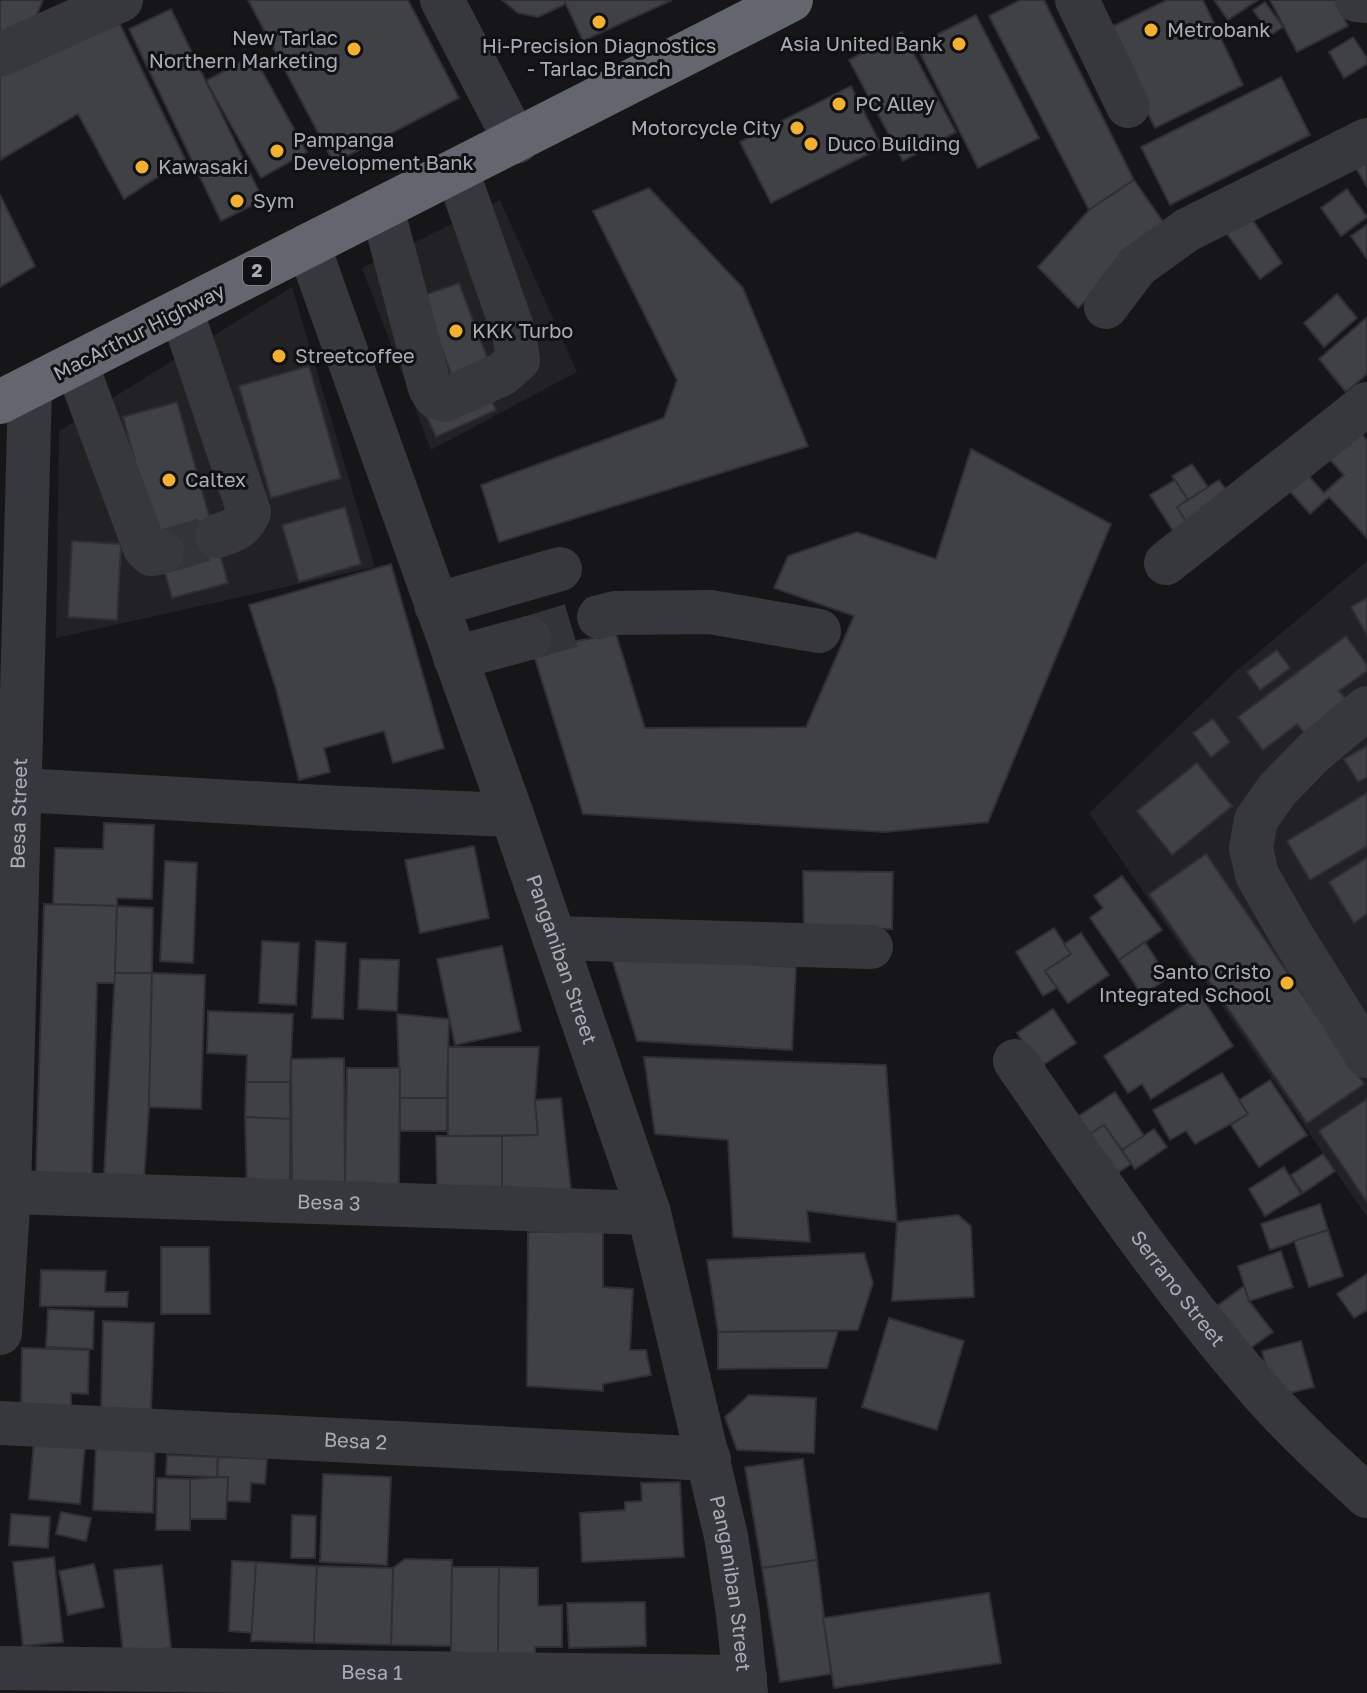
<svg xmlns="http://www.w3.org/2000/svg" width="1367" height="1693" viewBox="0 0 1367 1693" font-family="'Golos Text',sans-serif">
	<style>
		.built { fill: #222225 }
		.building { fill: #404145; stroke: #303034; stroke-width: 2 }
		.lines { fill: none; stroke-linecap: round; stroke-linejoin: round }
		.minor-tunnel { stroke: #333438; stroke-width: 44; stroke-dasharray: 44 22; stroke-linecap: butt }
		.minor { stroke: #37383d; stroke-width: 44 }
		.highway { stroke: #63666e; stroke-width: 44 }
		.poi-dot { fill: #f2b134; stroke: #111113; stroke-width: 3 }
		.labels { text-anchor: middle; stroke-width: 6; stroke-linejoin: round; paint-order: stroke }
		.shield { fill: #111113; stroke: #7b7e86; stroke-width: 2 }
		.shield-label { font-size: 18px; font-weight: bold; fill: #a8adb8 }
		.poi-label { font-size: 20px; fill: #a8adb8; stroke: #111113; text-anchor: start }
		.street-label { font-size: 20px; fill: #a8adb8; stroke: #111113 }
	</style>
	<rect width="100%" height="100%" fill="#161618"/>
	<g class="built">
		<path d="M500 200 577 372 431 450 362 268Z"/>
		<path d="M292 287 375 567 56 638 59 431Z"/>
		<path d="M1367 561V1217L1089 813 1235 672Z"/>
	</g>
	<g class="building">
		<path d="M0 0H43L33 24 0 40Z"/>
		<path d="M248 0H408L459 98 334 163Z"/>
		<path d="M502 0H564L566 4 538 17 518 13Z"/>
		<path d="M564 0H672L583 41Z"/>
		<path d="M1020 0H1044L1134 180 1089 210 989 16Z"/>
		<path d="M1167 0H1203L1243 85 1155 128 1107 29Z"/>
		<path d="M1214 0H1258L1228 20Z"/>
		<path d="M1270 0H1335L1348 26 1297 52Z"/>
		<path d="M1265 2 1283 27 1271 35 1253 10Z"/>
		<path d="M171 9 263 200 221 221 129 29Z"/>
		<path d="M976 15 1039 138 978 168 916 45Z"/>
		<path d="M116 16 185 159 124 199 78 114 0 160V71Z"/>
		<path d="M902 32 956 132 903 161 849 60Z"/>
		<path d="M1353 37 1367 58V64L1344 78 1329 52Z"/>
		<path d="M253 55 307 152 261 178 206 81Z"/>
		<path d="M1281 77 1310 135 1170 205 1141 147Z"/>
		<path d="M851 86 882 147 771 203 740 142Z"/>
		<path d="M1367 161V187L1356 168Z"/>
		<path d="M1134 180 1166 226 1078 308 1038 267 1089 210Z"/>
		<path d="M649 188 743 288 808 446 499 542 481 485 664 418 677 380 593 211Z"/>
		<path d="M1347 189 1367 217 1341 236 1321 208Z"/>
		<path d="M0 195 35 266 0 287Z"/>
		<path d="M1243 206 1282 263 1260 279 1219 223Z"/>
		<path d="M1367 225V259L1351 236Z"/>
		<path d="M459 283 490 365 453 379 422 296Z"/>
		<path d="M1337 294 1357 318 1324 347 1304 323Z"/>
		<path d="M1367 317V374L1346 392 1319 359Z"/>
		<path d="M309 366 341 478 271 498 239 386Z"/>
		<path d="M487 391 496 410 436 437 427 417Z"/>
		<path d="M177 402 228 583 172 598 123 417Z"/>
		<path d="M1352 422 1367 440V538L1329 497 1310 514 1288 489 1306 473 1324 493 1344 475 1321 450Z"/>
		<path d="M971 449 1111 524 988 822 885 832 583 814 532 649 616 634 645 728 806 727 854 616 774 588 788 556 857 532 936 559Z"/>
		<path d="M1192 464 1208 487 1188 500 1172 476Z"/>
		<path d="M1175 480 1188 500 1177 507 1189 526 1175 534 1150 495Z"/>
		<path d="M1219 480 1232 498 1189 526 1177 507Z"/>
		<path d="M345 507 361 564 299 582 282 525Z"/>
		<path d="M72 541 121 544 117 620 68 617Z"/>
		<path d="M391 564 444 748 393 763 384 731 324 748 330 772 299 780 276 689 249 605Z"/>
		<path d="M1367 598V635L1351 607Z"/>
		<path d="M1346 636 1367 665V671L1339 691 1351 705 1308 737 1297 724 1263 750 1238 717Z"/>
		<path d="M1277 650 1290 668 1260 690 1247 672Z"/>
		<path d="M1213 719 1230 742 1211 757 1193 733Z"/>
		<path d="M1367 746V777L1358 782 1344 759Z"/>
		<path d="M1197 763 1232 806 1172 855 1137 811Z"/>
		<path d="M1367 793V846L1310 880 1287 841Z"/>
		<path d="M104 823 154 825 152 899 117 898V906L53 904 55 848 103 849Z"/>
		<path d="M474 846 489 918 420 933 405 860Z"/>
		<path d="M1206 854 1364 1084 1307 1123 1149 894Z"/>
		<path d="M1367 858V914L1354 923 1329 882Z"/>
		<path d="M165 861 197 863 193 963 160 961Z"/>
		<path d="M803 871 893 872 892 929 804 928Z"/>
		<path d="M1122 876 1162 930 1119 960 1090 918 1103 908 1094 896Z"/>
		<path d="M44 904 117 906 115 983H97L92 1175 36 1173Z"/>
		<path d="M117 906 153 908 152 973H115Z"/>
		<path d="M1054 928 1071 954 1045 971 1057 988 1043 996 1016 952Z"/>
		<path d="M1081 933 1109 975 1068 1003 1045 971 1071 954 1064 944Z"/>
		<path d="M262 941 299 943 296 1005 259 1003Z"/>
		<path d="M316 941 346 943 343 1019 312 1018Z"/>
		<path d="M1145 942 1168 978 1142 995 1119 960Z"/>
		<path d="M502 946 521 1031 455 1045 437 959Z"/>
		<path d="M611 956 796 967 792 1050 637 1041Z"/>
		<path d="M360 959 399 960 397 1011 358 1009Z"/>
		<path d="M115 973H152L149 1107 144 1179 104 1176Z"/>
		<path d="M152 973 205 975 201 1109 149 1107Z"/>
		<path d="M1200 994 1233 1046 1151 1099 1142 1084 1128 1093 1104 1056Z"/>
		<path d="M1053 1009 1076 1043 1040 1067 1017 1033Z"/>
		<path d="M208 1011 293 1014 290 1082H246L247 1055 207 1053Z"/>
		<path d="M397 1014 449 1019 447 1098H400Z"/>
		<path d="M448 1047H539L535 1100 538 1135 448 1136Z"/>
		<path d="M644 1057 886 1065 897 1222 807 1211 810 1242 733 1237 728 1140 655 1134Z"/>
		<path d="M344 1058 345 1182 292 1183 291 1059Z"/>
		<path d="M347 1068H400L399 1185 345 1184Z"/>
		<path d="M1222 1073 1248 1114 1195 1144 1186 1131 1170 1140 1153 1110Z"/>
		<path d="M1270 1080 1307 1135 1259 1167 1231 1125 1248 1114 1239 1100Z"/>
		<path d="M246 1082H290V1119L245 1117Z"/>
		<path d="M1115 1092 1144 1136 1122 1150 1104 1125 1082 1139 1071 1121Z"/>
		<rect x="400" y="1098" width="47" height="33"/>
		<path d="M561 1098 571 1191 502 1187V1136L538 1135 535 1100Z"/>
		<path d="M1367 1099V1202L1319 1131Z"/>
		<path d="M245 1117 290 1119V1189L247 1188Z"/>
		<path d="M1104 1125 1131 1164 1109 1179 1082 1139Z"/>
		<path d="M1154 1129 1167 1147 1135 1169 1122 1150Z"/>
		<path d="M436 1136H502V1187L437 1188Z"/>
		<path d="M1323 1154 1335 1171 1303 1193 1291 1175Z"/>
		<path d="M1284 1167 1301 1194 1265 1216 1249 1189Z"/>
		<path d="M1320 1204 1328 1230 1270 1250 1261 1224Z"/>
		<path d="M958 1215 971 1226 974 1297 892 1301 897 1222Z"/>
		<path d="M1328 1230 1343 1276 1309 1287 1294 1241Z"/>
		<path d="M603 1231V1287L633 1289 630 1350H646L651 1375 603 1384V1391L527 1386 528 1232Z"/>
		<path d="M161 1247H209L210 1314H161Z"/>
		<path d="M1281 1251 1293 1287 1249 1301 1238 1266Z"/>
		<path d="M864 1253 873 1283 858 1330 718 1332 707 1260Z"/>
		<path d="M41 1270 106 1271 105 1292H128L127 1307 40 1306Z"/>
		<path d="M1367 1274V1310L1354 1318 1337 1294Z"/>
		<path d="M1244 1286 1249 1301 1273 1332 1238 1357 1205 1315Z"/>
		<path d="M48 1309 94 1311 93 1349 46 1347Z"/>
		<path d="M889 1318 964 1341 937 1430 862 1407Z"/>
		<path d="M103 1321 154 1323 151 1413 101 1411Z"/>
		<path d="M838 1331 827 1368 718 1369V1332Z"/>
		<path d="M1301 1341 1314 1387 1274 1397 1262 1351Z"/>
		<path d="M22 1348 89 1350 88 1394 71 1393V1411L21 1410Z"/>
		<path d="M749 1395 816 1398 814 1453 737 1450 725 1417Z"/>
		<path d="M34 1441 85 1445 80 1504 29 1499Z"/>
		<path d="M96 1444 155 1447 153 1513 93 1510Z"/>
		<path d="M167 1455 218 1457 217 1477 166 1475Z"/>
		<path d="M218 1457 267 1459 265 1484 251 1483 250 1502 227 1501 228 1477H217Z"/>
		<path d="M803 1459 817 1560 762 1568 745 1467Z"/>
		<path d="M323 1474 391 1477 387 1565 320 1562Z"/>
		<path d="M228 1477 226 1519H189L190 1479Z"/>
		<path d="M157 1478 190 1479V1530H156Z"/>
		<path d="M680 1482 684 1557 582 1562 580 1513 625 1510V1502L642 1501 641 1483Z"/>
		<path d="M61 1512 91 1518 86 1541 56 1534Z"/>
		<path d="M11 1514 50 1517 48 1548 9 1545Z"/>
		<path d="M292 1515 316 1516 315 1558H291Z"/>
		<path d="M54 1557 63 1642 23 1646 13 1562Z"/>
		<path d="M405 1559 452 1560 451 1646 391 1645 393 1568Z"/>
		<path d="M817 1560 831 1674 780 1682 762 1568Z"/>
		<path d="M232 1561 256 1562 253 1633 229 1631Z"/>
		<path d="M256 1562 317 1566 314 1643 251 1641Z"/>
		<path d="M94 1564 104 1607 68 1615 59 1571Z"/>
		<path d="M162 1565 171 1648 123 1653 114 1570Z"/>
		<path d="M317 1566 393 1568 391 1645 314 1643Z"/>
		<path d="M452 1567H499L498 1658 451 1657Z"/>
		<path d="M499 1567 538 1568V1606L562 1605V1647H535V1658H498Z"/>
		<path d="M989 1593 1001 1663 834 1688 823 1618Z"/>
		<path d="M645 1602 646 1646 569 1648 567 1603Z"/>
	</g>
	<g class="lines">
		<g class="minor-tunnel">
			<path d="M162 552 217 536"/>
			<path d="M529 638 599 617"/>
		</g>
		<g class="minor">
			<path d="M442 0 516 142"/>
			<path d="M1077 0 1128 106"/>
			<path d="M1357 0 1367 1"/>
			<path d="M0 55 121 0"/>
			<path d="M382 208 430 388 436 397 445 400 502 374 518 360 514 333 457 171"/>
			<path id="s1" d="M308 245 512 815 649 1213 726 1536 738 1614 746 1693"/>
			<path d="M1106 307 1137 266 1187 230 1367 140"/>
			<path d="M181 310 249 512C243 528 233 531 217 536"/>
			<path d="M76 364 145 548 151 554 162 552"/>
			<path d="M1166 563 1367 404"/>
			<path d="M436 605 560 569"/>
			<path d="M599 617 615 613 710 612 819 631"/>
			<path d="M455 658 529 638"/>
			<path d="M1367 708 1314 752 1277 790 1256 820 1251 848 1257 875 1292 936 1367 1056"/>
			<path d="M21 790 340 808 512 815"/>
			<path d="M554 938 871 947"/>
			<path id="s2" d="M1015 1061C1093 1175 1171 1289 1263 1394 1295 1430 1331 1463 1367 1496"/>
			<path id="s3" d="M9 1192 649 1213"/>
			<path id="s4" d="M0 1333 9 1192 30 388"/>
			<path id="s5" d="M0 1423 709 1459"/>
			<path id="s6" d="M0 1668 745 1677"/>
		</g>
		<path class="highway" d="M0 402 791 0"/>
	</g>
	<g class="poi-dot">
		<circle cx="599" cy="22" r="8"/>
		<circle cx="1151" cy="30" r="8"/>
		<circle cx="959" cy="44" r="8"/>
		<circle cx="354" cy="49" r="8"/>
		<circle cx="839" cy="104" r="8"/>
		<circle cx="797" cy="128" r="8"/>
		<circle cx="811" cy="144" r="8"/>
		<circle cx="277" cy="151" r="8"/>
		<circle cx="142" cy="167" r="8"/>
		<circle cx="237" cy="201" r="8"/>
		<circle cx="456" cy="331" r="8"/>
		<circle cx="279" cy="356" r="8"/>
		<circle cx="169" cy="480" r="8"/>
		<circle cx="1287" cy="983" r="8"/>
	</g>
	<g class="labels">
		<rect class="shield" x="243" y="257" width="28" height="28" rx="6"/>
		<g class="shield-label">
			<text x="257" y="277">2</text>
		</g>
		<g class="poi-label">
			<text x="1167" y="37">Metrobank</text>
			<text x="338" y="45" text-anchor="end">New Tarlac<tspan x="338" dy="23">Northern Marketing</tspan></text>
			<text x="943" y="51" text-anchor="end">Asia United Bank</text>
			<text x="599" y="53" text-anchor="middle">Hi-Precision Diagnostics<tspan x="599" dy="23">- Tarlac Branch</tspan></text>
			<text x="855" y="111">PC Alley</text>
			<text x="781" y="135" text-anchor="end">Motorcycle City</text>
			<text x="293" y="147">Pampanga<tspan x="293" dy="23">Development Bank</tspan></text>
			<text x="827" y="151">Duco Building</text>
			<text x="158" y="174">Kawasaki</text>
			<text x="253" y="208">Sym</text>
			<text x="472" y="338">KKK Turbo</text>
			<text x="295" y="363">Streetcoffee</text>
			<text x="185" y="487">Caltex</text>
			<text x="1271" y="979" text-anchor="end">Santo Cristo<tspan x="1271" dy="23">Integrated School</tspan></text>
		</g>
		<g class="street-label">
			<text transform="translate(139 332) rotate(-27)" y="7">MacArthur Highway</text>
			<text dy="7" stroke="none"><textPath href="#s4" startOffset="520">Besa Street</textPath></text>
			<text dy="7" stroke="none"><textPath href="#s1" startOffset="758">Panganiban Street</textPath></text>
			<text dy="7" stroke="none"><textPath href="#s3" startOffset="320">Besa 3</textPath></text>
			<text dy="7" stroke="none"><textPath href="#s2" startOffset="280">Serrano Street</textPath></text>
			<text dy="7" stroke="none"><textPath href="#s5" startOffset="356">Besa 2</textPath></text>
			<text dy="7" stroke="none"><textPath href="#s1" startOffset="1406">Panganiban Street</textPath></text>
			<text dy="7" stroke="none"><textPath href="#s6" startOffset="372">Besa 1</textPath></text>
		</g>
	</g>
</svg>
